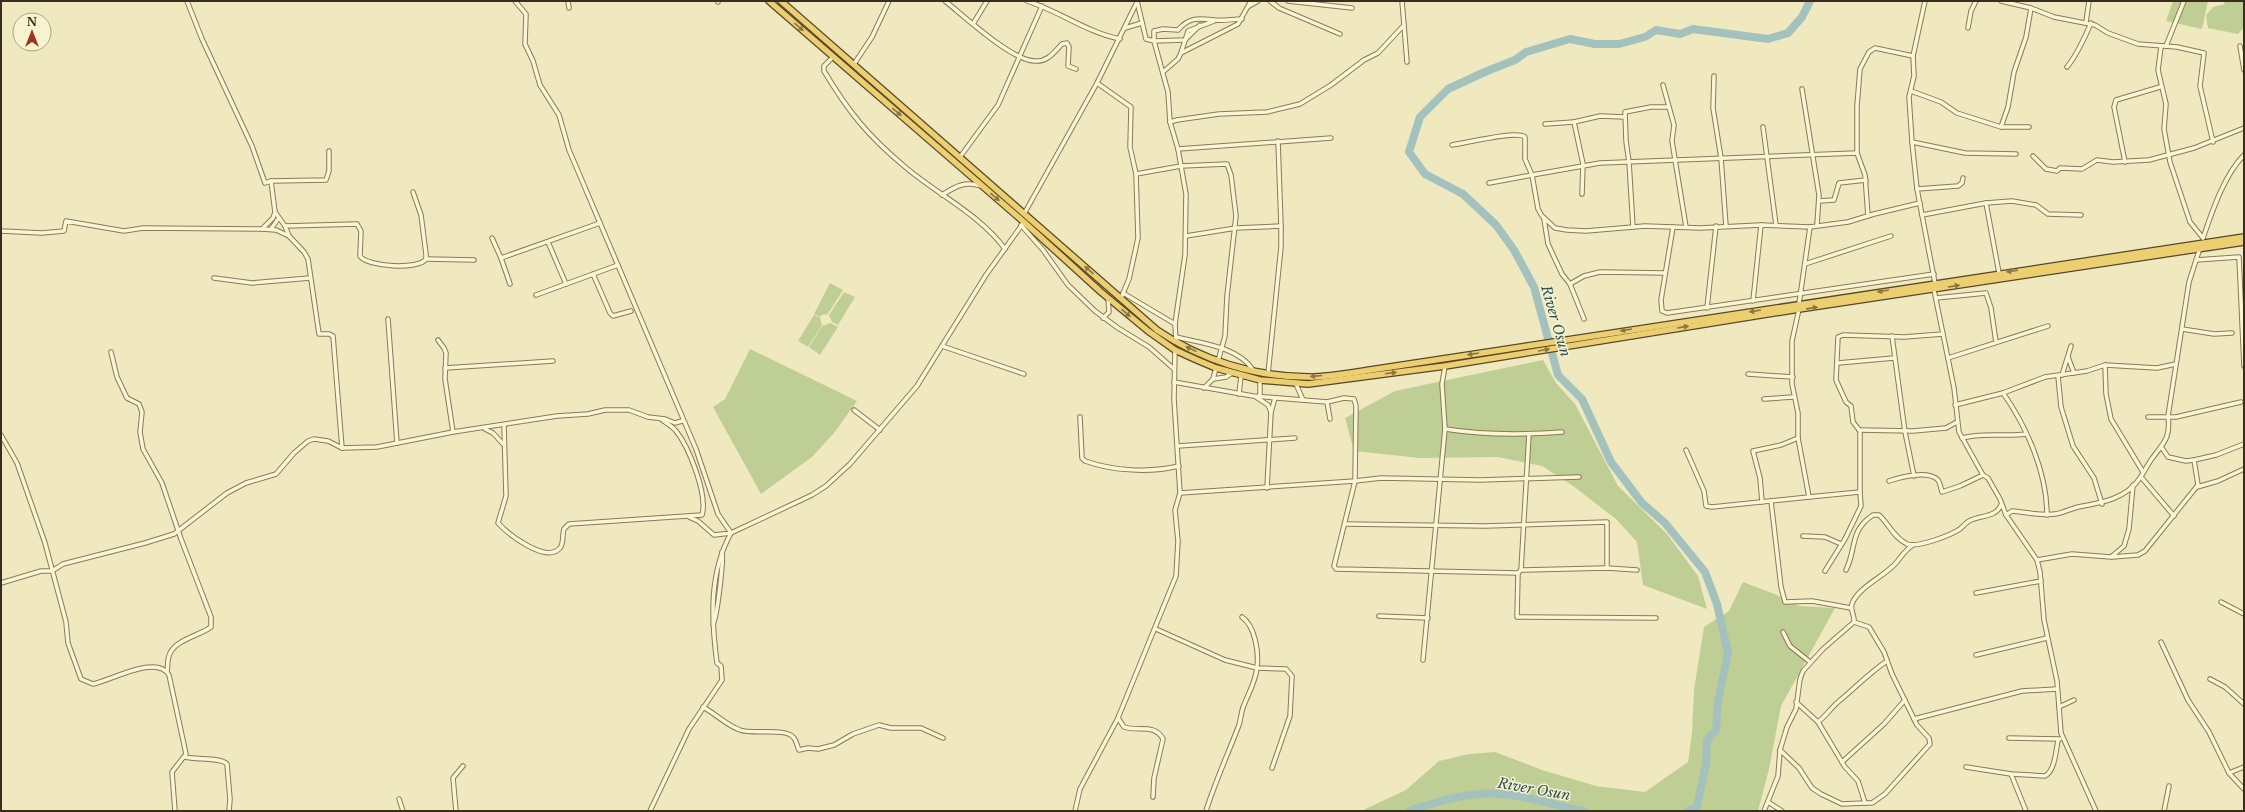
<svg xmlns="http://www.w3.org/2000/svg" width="2245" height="812" viewBox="0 0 2245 812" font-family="'Libre Baskerville',serif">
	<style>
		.green { fill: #bfce94 }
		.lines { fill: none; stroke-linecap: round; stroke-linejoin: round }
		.river { stroke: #a3c2bd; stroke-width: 8 }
		.minor-casing { stroke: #8a7a57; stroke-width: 5.5 }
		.trunk-casing { stroke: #57472c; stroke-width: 8 }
		.minor { stroke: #faf5d4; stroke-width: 3.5 }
		.trunk { stroke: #eccf71; stroke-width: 5.5 }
		.oneway { fill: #8a7642 }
		.labels { text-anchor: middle; stroke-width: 3; stroke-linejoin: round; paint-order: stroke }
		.water-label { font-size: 14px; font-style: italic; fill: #2b5559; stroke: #f7f2d0 }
	</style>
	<rect width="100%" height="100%" fill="#f0e9c0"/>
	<g class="green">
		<path d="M2173 1H2208L2202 29 2166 21Z"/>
		<path d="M2223 1H2244V27L2238 34 2208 28 2206 15 2213 7 2225 4Z"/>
		<path d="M830 283 843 290 827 315 823 314 820 317 814 314Z"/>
		<path d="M844 292 855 297 838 325 832 322 829 315Z"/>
		<path d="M814 315 820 318 822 325 808 347 798 341Z"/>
		<path d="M831 323 838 327 820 355 809 347 822 326Z"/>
		<path d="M750 349 857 401 834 433 812 457 761 494 713 407 725 399Z"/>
		<path d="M1543 360 1556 383 1575 404 1618 486 1667 534 1698 576 1707 609 1643 585 1637 542 1616 519 1573 486 1542 466 1498 457 1420 458 1354 451 1345 418 1395 391Z"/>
		<path d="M1743 582 1777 595 1799 606 1835 608 1781 706 1769 769 1758 811H1361L1406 790 1439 761 1469 754 1495 752 1542 770 1596 786 1645 792 1688 762 1692 732 1694 690 1704 627 1729 611Z"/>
	</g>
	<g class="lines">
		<g class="river">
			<path d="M1409 811C1439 801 1471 791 1503 794 1531 797 1557 806 1584 811"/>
			<path d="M1688 811 1697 807 1706 764 1707 740 1716 730 1718 701 1728 653 1717 604 1705 572 1665 523 1642 503 1611 462 1582 399 1558 375 1534 287 1514 250 1496 225 1463 194 1425 174 1409 152 1420 117 1448 89 1487 71 1515 60 1526 52 1570 39 1595 44H1619L1645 37 1656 30 1680 34 1693 29 1768 39 1788 33 1802 17 1810 1"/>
		</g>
		<defs>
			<g id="minor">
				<path d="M187 1 202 39 252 146 265 183 271 181 275 212 285 226 289 236 304 252 308 259 319 334H329L333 336 342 448 377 447 453 432 557 416 588 414 605 410H629L648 417 665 419 675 423 682 421"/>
				<path d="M515 1 526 14 525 44 533 61 540 85 559 115 569 150 696 449 718 514 731 533 714 535 698 521 689 517"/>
				<path d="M568 1 569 8"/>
				<path d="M718 1V2"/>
				<path d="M945 1C964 16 1012 61 1035 61 1048 62 1054 52 1062 44L1067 43 1069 47 1068 66 1076 69"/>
				<path d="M1027 1C1059 11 1088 33 1120 39"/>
				<path d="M1137 1 1146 39 1154 41 1168 92 1170 122 1178 149 1186 194 1185 255 1175 324 1176 342"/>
				<path d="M1270 1 1279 8 1340 34"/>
				<path d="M1288 1 1352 8"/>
				<path d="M1925 1 1913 56 1914 76 1909 97 1912 142 1917 189 1935 283"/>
				<path d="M2001 1 2031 8 2054 17 2095 25 2108 33 2138 44 2177 47 2204 53 2200 86 2213 142"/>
				<path d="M1249 6 1258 1"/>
				<path d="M2086 22 2089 1"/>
				<path d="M973 24 987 1"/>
				<path d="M1200 25 1185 40 1154 41V31L1163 29 1178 30C1189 17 1198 18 1214 20 1223 21 1233 19 1242 19"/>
				<path d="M1404 25 1407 62"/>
				<path d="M1125 28 1142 23"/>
				<path d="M1968 28 1971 11 1976 1"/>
				<path d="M2166 46 2184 1"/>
				<path d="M2240 46 2244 70"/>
				<path d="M2161 47 2158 70 2166 104 2164 129 2170 162 2190 222 2203 238"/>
				<path d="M1181 53 1188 31 1214 21"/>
				<path d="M833 57 824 66V71C848 111 867 135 904 166 935 193 981 215 1005 249"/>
				<path d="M854 64 872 37 889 1"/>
				<path d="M2067 67C2076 56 2085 37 2091 23"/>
				<path d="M1163 72 1178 59 1181 53 1238 24 1251 1"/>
				<path d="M1714 76 1713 108 1721 158 1726 226"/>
				<path d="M1097 83 1131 107 1130 147 1136 174"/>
				<path d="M1663 85 1674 125 1672 141 1686 227"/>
				<path d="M1802 89 1819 195 1817 225"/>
				<path d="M1911 91 1941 102 1957 113 2001 127H2029"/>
				<path d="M1170 122 1177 120 1219 114 1267 112 1300 104 1331 85 1364 60 1378 53 1404 25 1402 1"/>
				<path d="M1545 124 1574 122"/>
				<path d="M1763 127 1776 225"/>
				<path d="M2001 127 2008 107 2014 72 2026 37 2031 8"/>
				<path d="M1278 141 1281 226"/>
				<path d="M1912 142 1965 153 2016 154"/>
				<path d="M1452 145C1467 143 1516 130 1525 137V159L1532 175 1489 183"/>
				<path d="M1178 149 1331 138"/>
				<path d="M1857 153 1600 163 1532 175 1538 209 1542 216 1555 228 1567 230 1586 231 1645 226 1700 228 1761 225 1810 227 1848 222 1874 214 1920 203"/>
				<path d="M2033 156 2046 169 2057 171 2060 168 2082 169 2097 160 2113 162 2149 160 2194 148 2244 128"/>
				<path d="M960 157 998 105 1042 6"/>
				<path d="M2125 162 2114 107 2116 100 2160 87"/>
				<path d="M271 181 326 180 329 171V151"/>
				<path d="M1917 189 1958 186 1962 183 1963 178"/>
				<path d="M1582 194 1583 164 1574 122 1600 116 1625 117"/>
				<path d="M942 195C956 186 965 181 981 186"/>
				<path d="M1819 201 1834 200 1839 183 1866 180"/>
				<path d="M1986 203 1999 273"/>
				<path d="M1024 214 1097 83 1137 2"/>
				<path d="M1922 215 1986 203 2012 201 2036 205 2048 214 2081 215"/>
				<path d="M1868 216 1865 175 1857 153V106L1860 69 1869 52 1875 48 1913 56"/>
				<path d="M1544 219 1548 244 1562 274 1570 284 1584 319"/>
				<path d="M1021 225 1043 250 1068 285 1095 311 1118 328 1149 347 1174 369"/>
				<path d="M285 226 357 224 361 231 360 256C367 267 419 270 426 259V254L421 215 413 192"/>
				<path d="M1633 227 1629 162 1626 141 1625 112 1651 107H1668"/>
				<path d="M1673 227 1661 300 1662 311 1667 313 1934 274"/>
				<path d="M262 229 276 230 289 236"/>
				<path d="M271 229 278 219"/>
				<path d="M1 231 42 233 64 231 66 221 124 231 143 228 262 229 273 218 275 212"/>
				<path d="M1186 236 1236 228 1281 226V247L1268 374"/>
				<path d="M492 238 501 258"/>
				<path d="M2203 238C2212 212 2224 175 2244 155"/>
				<path d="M548 242 566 284"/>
				<path d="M426 259 474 260"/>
				<path d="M2196 260 2239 257 2244 366"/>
				<path d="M1805 264 1891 236"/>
				<path d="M593 274 610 313 613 316 631 311"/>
				<path d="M214 278 252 283 310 278"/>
				<path d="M510 284 501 258 600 223"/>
				<path d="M1570 284 1584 276 1600 272 1665 273"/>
				<path d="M1934 290 1954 388 1959 432 1983 475 1988 478 2000 499 2006 515 2037 560 2040 572 2044 620 2057 681 2061 733 2096 811"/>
				<path d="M1123 293 1175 324"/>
				<path d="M536 295 618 265"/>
				<path d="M1121 298 1129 279 1138 238 1136 174 1181 166 1227 164 1231 175 1236 216 1227 296 1225 336 1218 361"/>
				<path d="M1936 298 1986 293 1991 308 1996 342"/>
				<path d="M1753 301 1761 225"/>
				<path d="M1799 304 1810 227"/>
				<path d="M1707 308 1716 226"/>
				<path d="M1103 318 1109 312 1108 298"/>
				<path d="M388 319 397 443"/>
				<path d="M2182 329 2214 334 2232 333"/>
				<path d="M1892 336 1905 432 1914 476"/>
				<path d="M1176 337C1201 343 1239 347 1253 370"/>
				<path d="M438 340 444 348 446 353 445 379 453 432"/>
				<path d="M942 346 1024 374"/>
				<path d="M111 352 117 377 127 398 139 404 142 412 140 432 143 449 162 483 181 539 211 617V627C199 636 173 640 169 656 167 661 168 667 167 672"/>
				<path d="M2068 357 2074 373"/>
				<path d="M1948 358 2048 326"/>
				<path d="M1838 363 1894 358"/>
				<path d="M2105 365 2106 394 2111 419 2143 472"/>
				<path d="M445 368 553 361"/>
				<path d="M1748 374 1793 377"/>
				<path d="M2062 375 2071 346"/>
				<path d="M2058 376 2061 407 2073 446 2094 478 2102 504"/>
				<path d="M1213 379 1216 368"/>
				<path d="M1174 382 1253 396 1327 402 1330 419"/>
				<path d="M1296 384 1303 400"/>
				<path d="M1204 388 1213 379 1226 377 1232 373"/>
				<path d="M2003 393C2027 427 2047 473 2047 515"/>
				<path d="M1239 394 1241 376"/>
				<path d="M1256 397 1268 405 1271 412"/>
				<path d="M1260 397V380"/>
				<path d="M1764 399 1793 397"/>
				<path d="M1327 402 1344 398 1354 399 1356 406 1355 481 1334 566 1336 569 1518 573 1521 570 1607 568 1637 570"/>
				<path d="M1955 405 2003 393 2045 377 2087 371 2105 365 2157 368 2176 364"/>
				<path d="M854 410 880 430"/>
				<path d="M1080 417 1082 458 1085 461C1113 471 1150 473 1179 466"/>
				<path d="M2148 417H2176L2241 402"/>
				<path d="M504 425 506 496 498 523C508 534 546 564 560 548 564 544 562 534 564 529L569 524 702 515C708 495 689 447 676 431 672 426 666 423 661 419"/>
				<path d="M485 429 493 433 503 444"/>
				<path d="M1445 429C1484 435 1523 435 1562 432"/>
				<path d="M1859 430 1913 431 1946 428 1957 422"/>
				<path d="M1 435 17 463 45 543 66 622 68 643 81 679 93 684C112 680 157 654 169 675L186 754 172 772 175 811"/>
				<path d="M1962 438C1983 432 2004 437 2026 434"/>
				<path d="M1178 446 1295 438"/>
				<path d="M2162 448 2168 457 2186 461 2194 460 2216 455 2244 444"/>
				<path d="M1686 450 1704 491 1706 506 1712 507 1809 497 1798 438V413L1792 384V341L1799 309"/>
				<path d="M2141 477 2174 516"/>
				<path d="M1889 481C1901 477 1928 470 1938 480 1940 483 1941 488 1942 492L1960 486 1983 475"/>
				<path d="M2197 487 2218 481 2244 469"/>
				<path d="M1267 488 1271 412 1275 398"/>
				<path d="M1180 493 1355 481 1381 478 1480 480 1579 477"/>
				<path d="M1809 497 1860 492"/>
				<path d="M1771 501 1781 587 1785 602 1812 601 1851 608"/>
				<path d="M1762 502 1760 478 1753 451 1781 445 1798 438"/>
				<path d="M2006 515 2012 511C2025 512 2041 516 2055 514 2063 513 2070 509 2078 507 2101 503 2126 499 2140 478 2144 472 2147 466 2151 460 2163 443 2171 439 2168 416L2189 282 2200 248"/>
				<path d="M1345 524 1485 526 1607 522V568"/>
				<path d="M1803 536 1825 537 1841 544"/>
				<path d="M2112 557 2138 555 2145 551 2198 485 2194 460"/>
				<path d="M2037 560 2072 554 2111 557 2124 546 2129 529 2133 485"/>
				<path d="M1521 570 1529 434"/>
				<path d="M1846 570C1857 548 1849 531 1873 515H1879C1889 524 1894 538 1907 544 1918 548 1951 535 1960 529 1963 526 1966 523 1969 521 1979 515 1996 518 2001 505"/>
				<path d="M1825 571 1845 539 1861 506 1860 492V431L1853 422 1851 406 1846 402 1836 380 1838 337 1843 335 1904 337 1943 334"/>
				<path d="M1518 573 1517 617 1656 618"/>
				<path d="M1 583 41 571H52L63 564 145 543 174 534 227 493 246 483 276 474 294 453 308 441 314 439 328 441 342 448"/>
				<path d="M1976 593 2041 581"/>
				<path d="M2221 602 2244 614"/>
				<path d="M1379 616 1428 618"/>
				<path d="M713 624C717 619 724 558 722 552"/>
				<path d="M1156 629 1225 660 1257 668 1286 669 1292 676 1290 716 1272 768"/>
				<path d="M1783 632 1790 646 1810 662"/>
				<path d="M2161 642 2188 700 2209 732 2229 773 2244 767"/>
				<path d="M1976 655 2047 638"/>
				<path d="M1423 660 1445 429 1442 384 1445 366"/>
				<path d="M2210 679 2225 687 2244 704"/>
				<path d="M1796 702 1818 722 1845 767 1858 781 1865 803H1872L1885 794 1930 744 1929 738 1917 725 1892 674 1884 652 1869 627 1854 622"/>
				<path d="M703 707C716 714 726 725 740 730 752 735 787 727 794 738 797 742 797 746 799 750L808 748 818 749 834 745 853 734 879 725 891 728H921L943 738"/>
				<path d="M2059 707 2074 700"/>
				<path d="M1118 718 1124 727C1137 732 1155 723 1163 739L1154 778 1153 797"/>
				<path d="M1914 719 2022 691 2057 689"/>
				<path d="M1818 722C1826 716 1831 708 1838 702 1855 688 1869 673 1887 661"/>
				<path d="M2009 738 2060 739"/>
				<path d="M1780 750 1799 768 1812 788 1821 794 1842 804 1865 803"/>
				<path d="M185 757C196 760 221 757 227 764L230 799 229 811"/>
				<path d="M1842 762 1884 724 1905 700"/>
				<path d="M1966 767 2011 774 2045 776C2055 771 2056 750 2058 740"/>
				<path d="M2229 773 2244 789"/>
				<path d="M2011 774 2026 811"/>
				<path d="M399 799 403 811"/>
				<path d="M1768 802 1782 811"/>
				<path d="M456 811 453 778 463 766"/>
				<path d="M650 811 689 729 722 680 721 666 717 663C711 618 709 573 731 533L812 495 826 486 850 464 917 386 986 275 1024 222"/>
				<path d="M1075 811 1080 789 1118 718 1176 576 1178 541 1175 510 1180 493 1174 399 1175 350"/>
				<path d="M1206 811C1215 782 1228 754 1239 725 1241 719 1241 711 1244 705 1249 692 1256 681 1257 667 1259 652 1255 626 1242 617"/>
				<path d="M1764 811 1778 776 1780 750 1787 727 1796 709 1800 679 1803 671 1823 649 1854 622C1855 616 1850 611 1852 604 1857 588 1885 576 1896 563 1902 556 1905 550 1913 545"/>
				<path d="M2164 811 2169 786"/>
			</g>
			<g id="trunk">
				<path d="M769 1 1024 222 1101 292 1148 331 1175 350 1197 360 1216 368 1260 380 1308 384 1445 366 1799 309 2244 242"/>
				<path d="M781 1 1157 330C1201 360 1255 377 1309 377 1329 377 1350 373 1370 370L2244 237"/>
			</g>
		</defs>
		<use href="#minor" class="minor-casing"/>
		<use href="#trunk" class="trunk-casing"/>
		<use href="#minor" class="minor"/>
		<use href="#trunk" class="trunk"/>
	</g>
	<defs><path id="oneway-solid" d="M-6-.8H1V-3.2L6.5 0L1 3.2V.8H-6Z"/></defs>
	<g class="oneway">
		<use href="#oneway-solid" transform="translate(799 27) rotate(41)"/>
		<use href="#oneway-solid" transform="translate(897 112) rotate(41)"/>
		<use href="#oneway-solid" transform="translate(995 197) rotate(41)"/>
		<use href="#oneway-solid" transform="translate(1089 270) rotate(-139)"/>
		<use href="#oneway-solid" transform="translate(2012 271) rotate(172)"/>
		<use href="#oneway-solid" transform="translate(1954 286) rotate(-9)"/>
		<use href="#oneway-solid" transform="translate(1883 291) rotate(171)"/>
		<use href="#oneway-solid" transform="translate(1812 308) rotate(-8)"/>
		<use href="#oneway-solid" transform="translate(1755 311) rotate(171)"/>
		<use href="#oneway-solid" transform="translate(1126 313) rotate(41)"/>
		<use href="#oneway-solid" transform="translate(1683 327) rotate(-9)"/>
		<use href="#oneway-solid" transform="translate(1626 330) rotate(171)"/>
		<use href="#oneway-solid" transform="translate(1191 349) rotate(-156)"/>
		<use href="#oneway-solid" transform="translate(1544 350) rotate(-10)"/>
		<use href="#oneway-solid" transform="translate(1473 354) rotate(171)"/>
		<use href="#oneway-solid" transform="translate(1391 373) rotate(-7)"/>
		<use href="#oneway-solid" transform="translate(1316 376) rotate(175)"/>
	</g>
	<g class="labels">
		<g class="water-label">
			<text transform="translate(1556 321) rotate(74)" y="5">River Osun</text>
			<text transform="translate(1534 789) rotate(10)" y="5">River Osun</text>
		</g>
	</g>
	<rect width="2245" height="812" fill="none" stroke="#392e1c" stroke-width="4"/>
	<g transform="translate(32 32)"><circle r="19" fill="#f7f2d0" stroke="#aba488"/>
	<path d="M0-3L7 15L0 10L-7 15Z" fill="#9c3524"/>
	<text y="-6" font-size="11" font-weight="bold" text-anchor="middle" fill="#392e1c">N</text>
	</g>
</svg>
